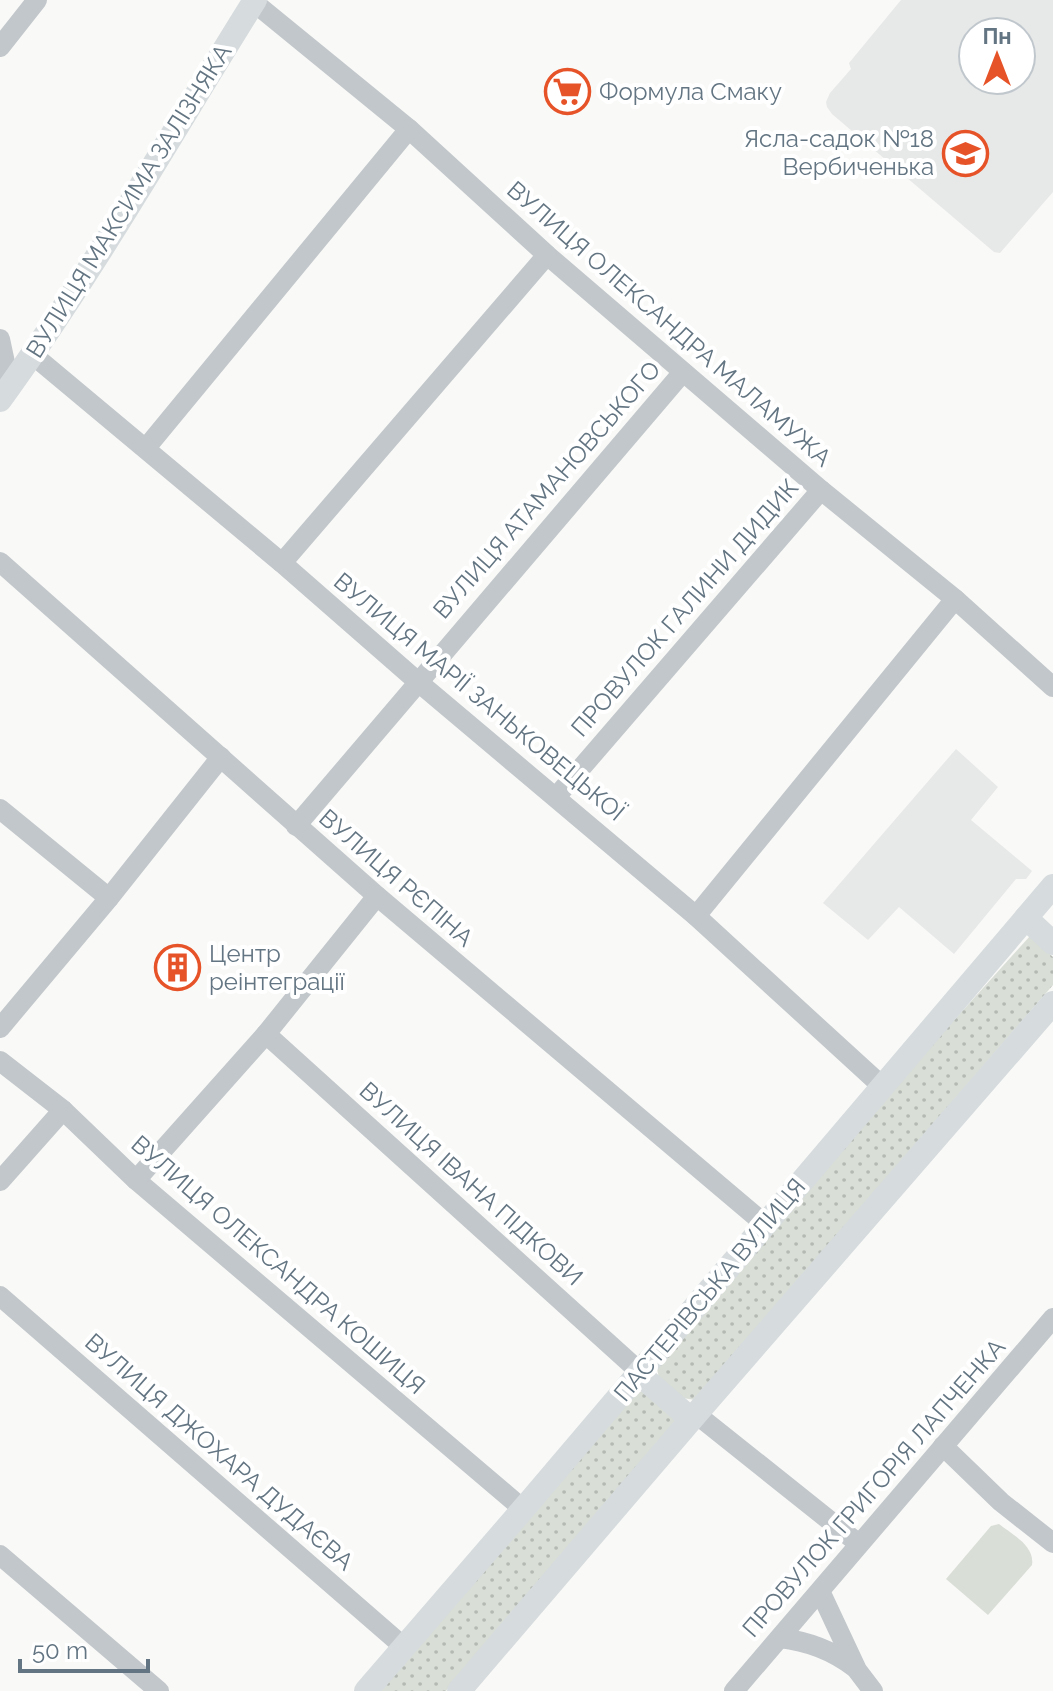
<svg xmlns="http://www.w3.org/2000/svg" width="1053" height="1691" viewBox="0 0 1053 1691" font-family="Raleway,sans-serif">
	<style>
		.built { fill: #e7e8e8; fill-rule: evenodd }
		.grass { fill: url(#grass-dots) }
		.green { fill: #d9ded6 }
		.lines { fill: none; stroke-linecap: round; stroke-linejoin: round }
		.minor { stroke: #c2c7cb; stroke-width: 20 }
		.major { stroke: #d6dbde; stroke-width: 24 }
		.labels { text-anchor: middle; stroke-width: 8; stroke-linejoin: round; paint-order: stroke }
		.poi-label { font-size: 24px; fill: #637582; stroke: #fff; text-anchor: start }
		.street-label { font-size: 24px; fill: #637582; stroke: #fff }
	</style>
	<defs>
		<pattern id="grass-dots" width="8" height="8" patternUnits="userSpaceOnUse" patternTransform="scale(2)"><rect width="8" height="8" fill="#d9ded6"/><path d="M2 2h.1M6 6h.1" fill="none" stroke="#b4b9b3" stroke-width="1.8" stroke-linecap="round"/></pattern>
	</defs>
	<rect width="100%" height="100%" fill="#f9f9f7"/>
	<g class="built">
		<path d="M901 0H1053V192L1000 253 994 252 832 114 827 107 826 102 830 93 851 69 849 63ZM1021 32V80H973V32Z"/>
		<path d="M956 749 998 787 971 820 1032 871 1026 879H1016L954 954 899 907 868 940 823 903Z"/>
	</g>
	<g class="grass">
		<path d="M1030 936 1053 957V985L695 1400 683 1398 659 1378 656 1364 882 1100Z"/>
		<path d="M635 1391C653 1391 669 1406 676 1423L446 1691H376Z"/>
	</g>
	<path class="green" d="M999 1524C1013 1535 1035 1546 1032 1565L988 1615 946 1579 991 1526Z"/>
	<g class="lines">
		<g class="minor">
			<path d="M251 0 409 129 547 255 821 490 955 599 1053 687"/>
			<path d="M0 47 37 0"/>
			<path d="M0 339 10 386"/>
			<path d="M33 355 282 563 417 681 696 916 883 1087"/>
			<path d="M146 448 409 129"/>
			<path d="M0 562 377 896 766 1225"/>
			<path d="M282 563 547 255"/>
			<path d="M556 797 821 490"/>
			<path d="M0 809 109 898"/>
			<path d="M296 826 683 372"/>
			<path d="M696 916 955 599"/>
			<path d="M0 1028 109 898 221 757"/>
			<path d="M266 1034 640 1372"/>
			<path d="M0 1061 63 1110 136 1180 523 1509"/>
			<path d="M136 1180 266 1034 377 896"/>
			<path d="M0 1181 63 1110"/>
			<path d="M0 1296 404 1647"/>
			<path d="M696 1414 859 1544"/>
			<path d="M943 1446 1001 1502 1053 1543"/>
			<path d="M0 1555 159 1691"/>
			<path d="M820 1591 857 1670 873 1691"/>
			<path d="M780 1638C806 1641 833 1651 854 1667"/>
			<path d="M734 1691 1053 1318"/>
		</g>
		<g class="major">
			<path d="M0 400C93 272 171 134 255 0"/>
			<path d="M1026 918 1053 943"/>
			<path d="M639 1374 691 1419"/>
			<path d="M366 1691 531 1500 1053 886"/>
			<path d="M459 1691 696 1414 1053 1003"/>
		</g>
	</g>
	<defs>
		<symbol id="supermarket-ring" viewBox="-11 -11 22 22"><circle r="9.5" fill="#fff" stroke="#e75328" stroke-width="1.5"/><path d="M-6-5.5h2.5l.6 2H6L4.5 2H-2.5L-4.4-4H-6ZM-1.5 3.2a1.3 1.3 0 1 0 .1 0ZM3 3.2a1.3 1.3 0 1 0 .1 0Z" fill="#e75328"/></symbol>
		<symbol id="school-ring" viewBox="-11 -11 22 22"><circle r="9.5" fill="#fff" stroke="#e75328" stroke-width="1.5"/><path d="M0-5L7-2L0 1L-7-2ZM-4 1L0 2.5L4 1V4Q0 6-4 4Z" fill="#e75328"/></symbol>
		<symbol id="building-ring" viewBox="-11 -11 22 22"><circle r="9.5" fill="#fff" stroke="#e75328" stroke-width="1.5"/><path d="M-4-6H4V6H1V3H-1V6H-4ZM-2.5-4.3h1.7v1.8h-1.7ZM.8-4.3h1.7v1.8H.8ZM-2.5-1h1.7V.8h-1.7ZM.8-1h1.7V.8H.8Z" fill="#e75328"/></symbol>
	</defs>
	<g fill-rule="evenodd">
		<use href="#supermarket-ring" x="542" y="66" width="51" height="51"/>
		<use href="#school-ring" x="940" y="128" width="51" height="51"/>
		<use href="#building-ring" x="152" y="942" width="51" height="51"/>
	</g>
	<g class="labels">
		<g class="poi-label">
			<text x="599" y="100">Формула Смаку</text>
			<text x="934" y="147" text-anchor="end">Ясла-садок №18<tspan x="934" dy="28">Вербиченька</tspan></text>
			<text x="209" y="962">Центр<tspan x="209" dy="28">реінтеграції</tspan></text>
		</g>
		<g class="street-label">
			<text transform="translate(129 201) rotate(-58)" y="8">ВУЛИЦЯ МАКСИМА ЗАЛІЗНЯКА</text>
			<text transform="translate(669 324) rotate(41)" y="8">ВУЛИЦЯ ОЛЕКСАНДРА МАЛАМУЖА</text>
			<text transform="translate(547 490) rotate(-49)" y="8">ВУЛИЦЯ АТАМАНОВСЬКОГО</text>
			<text transform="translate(685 608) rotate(-49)" y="8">ПРОВУЛОК ГАЛИНИ ДИДИК</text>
			<text transform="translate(479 697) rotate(40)" y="8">ВУЛИЦЯ МАРІЇ ЗАНЬКОВЕЦЬКОЇ</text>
			<text transform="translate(396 878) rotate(41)" y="8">ВУЛИЦЯ РЄПІНА</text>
			<text transform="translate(471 1184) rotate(42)" y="8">ВУЛИЦЯ ІВАНА ПІДКОВИ</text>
			<text transform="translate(278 1265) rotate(41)" y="8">ВУЛИЦЯ ОЛЕКСАНДРА КОШИЦЯ</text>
			<text transform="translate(710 1290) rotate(-50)" y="8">ПАСТЕРІВСЬКА ВУЛИЦЯ</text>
			<text transform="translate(219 1452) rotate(41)" y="8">ВУЛИЦЯ ДЖОХАРА ДУДАЄВА</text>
			<text transform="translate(874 1488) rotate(-49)" y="8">ПРОВУЛОК ГРИГОРІЯ ЛАПЧЕНКА</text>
		</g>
	</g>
	<g transform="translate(997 56)"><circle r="38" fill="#ffffff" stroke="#c1c8cd" stroke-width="2"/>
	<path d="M0-6L14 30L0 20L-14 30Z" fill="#e75328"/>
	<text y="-12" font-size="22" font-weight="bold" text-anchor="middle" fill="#637582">Пн</text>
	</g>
	<path d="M20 1659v12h128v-12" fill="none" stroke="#637582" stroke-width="4"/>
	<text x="32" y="1659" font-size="24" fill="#637582" stroke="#ffffff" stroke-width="6" paint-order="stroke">50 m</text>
</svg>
